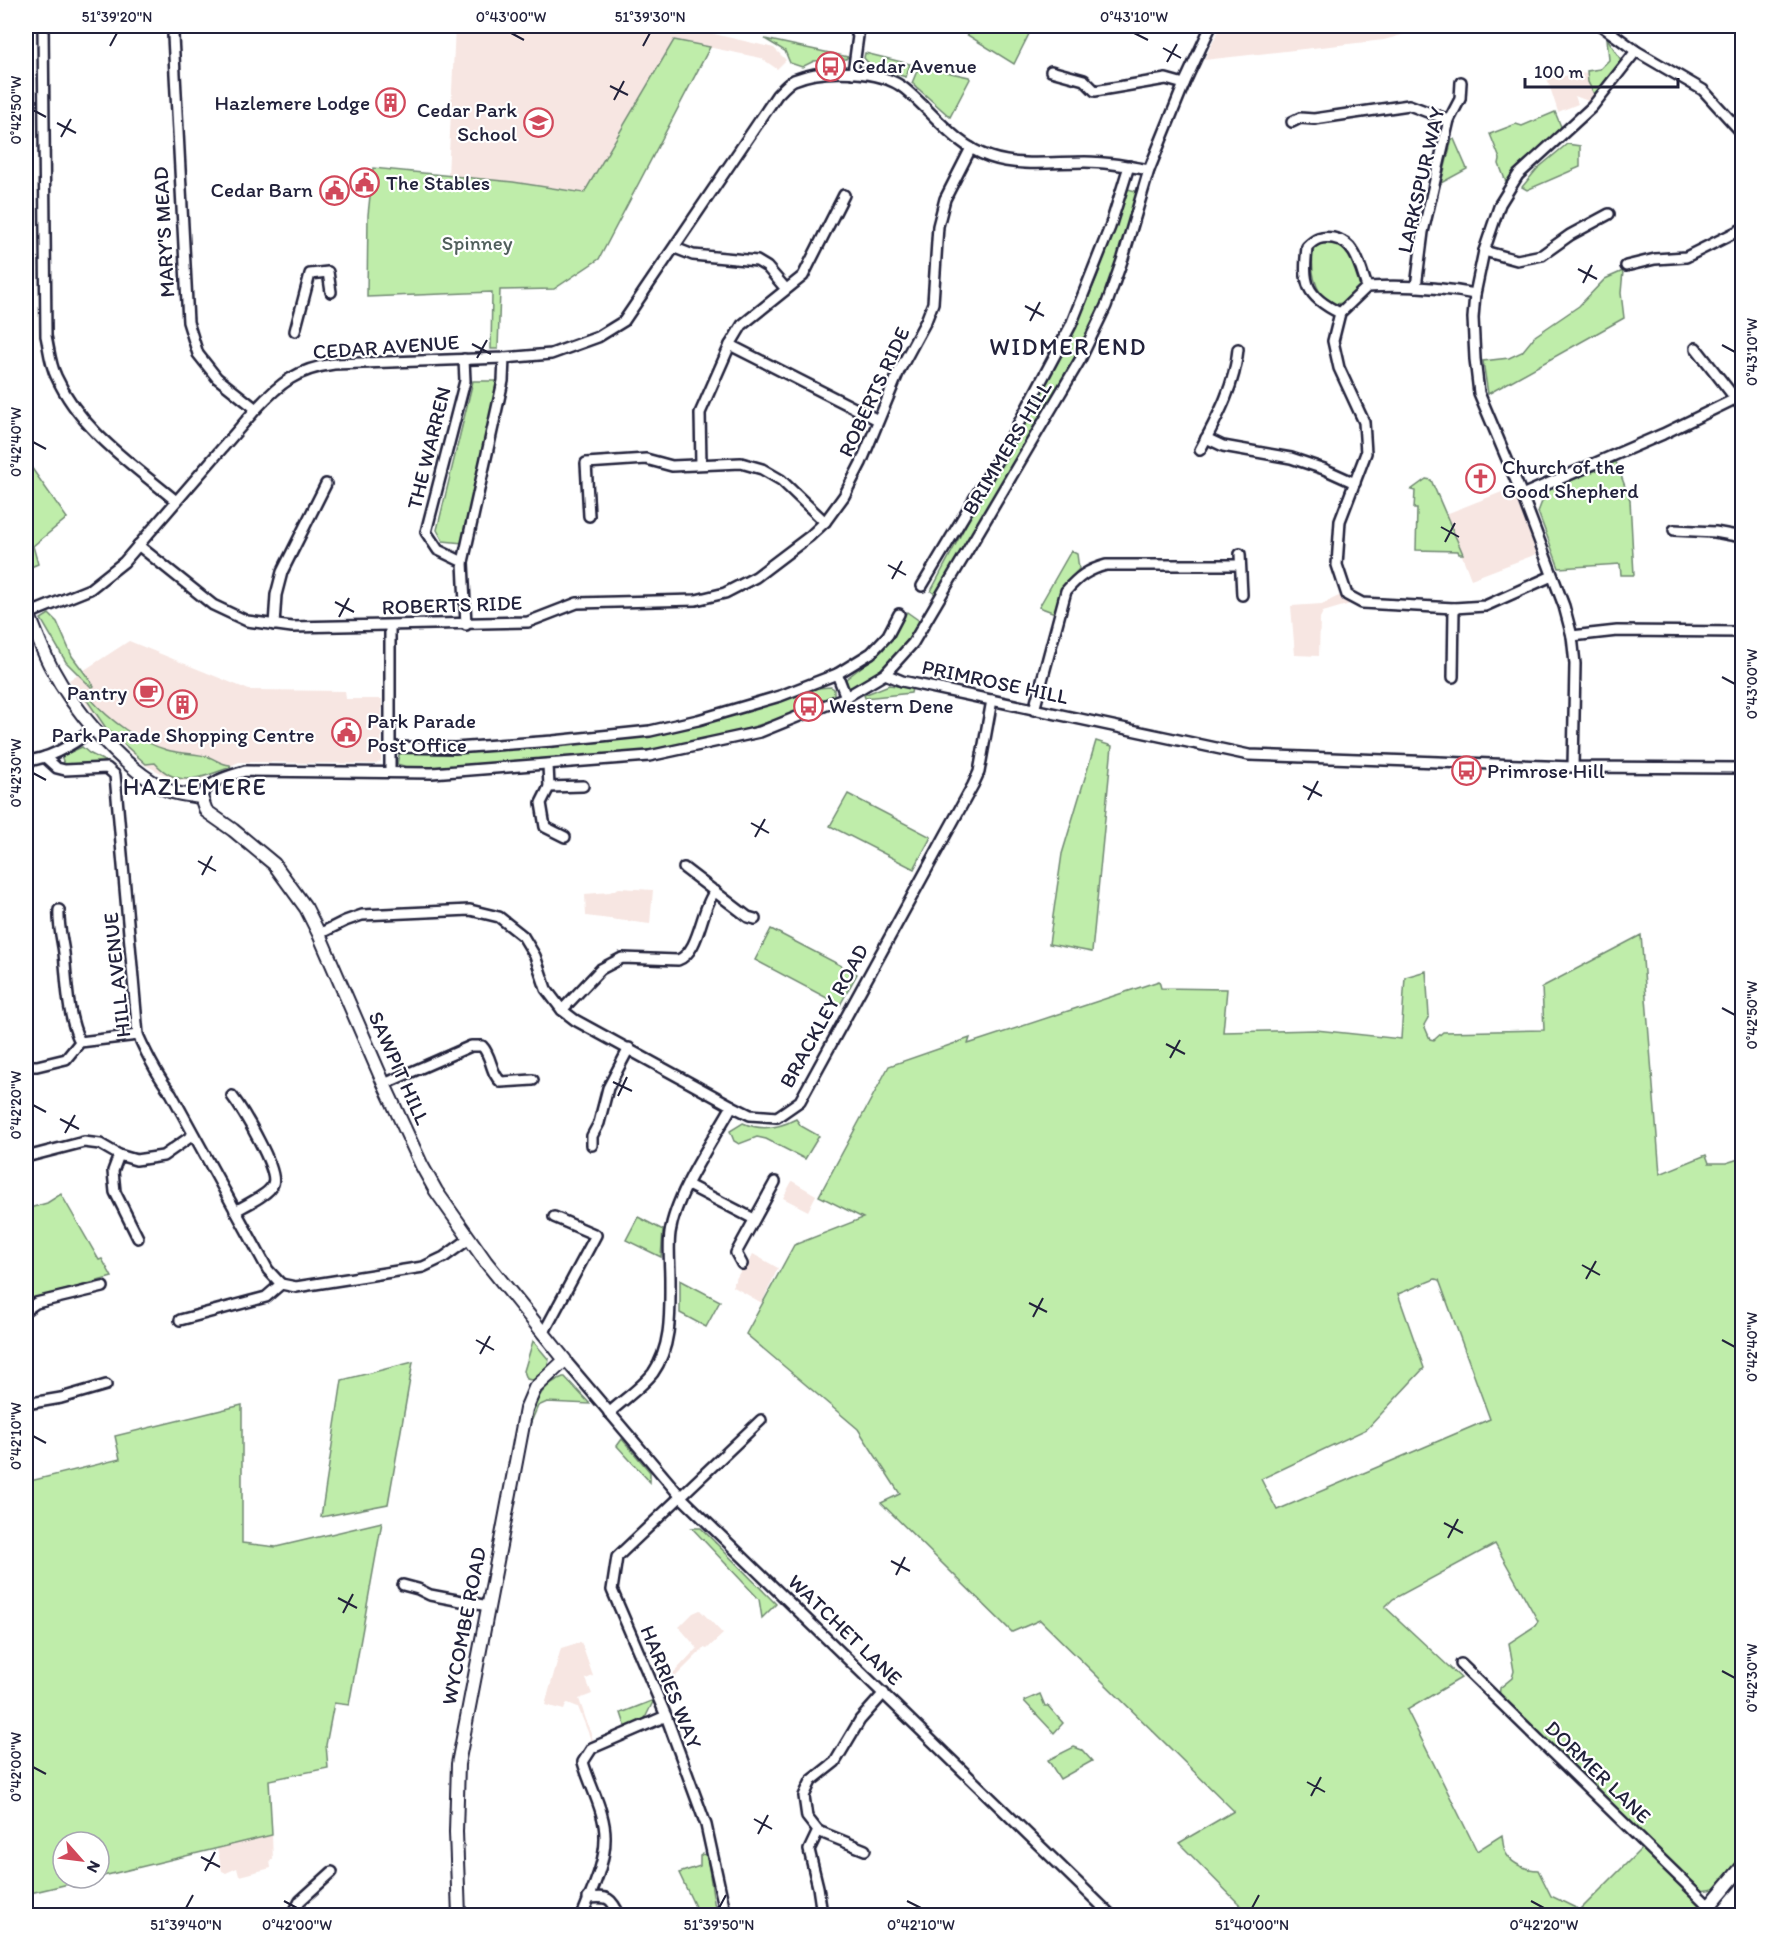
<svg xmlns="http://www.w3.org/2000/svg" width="1768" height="1941" viewBox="0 0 1768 1941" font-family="Itim,sans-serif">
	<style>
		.built { fill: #f7e6e2 }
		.green { fill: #bfedaa; stroke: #708872; stroke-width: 1.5; fill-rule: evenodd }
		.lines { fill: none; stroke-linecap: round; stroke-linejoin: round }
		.minor-casing { stroke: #22223b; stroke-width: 14 }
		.tertiary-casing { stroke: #22223b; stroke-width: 16 }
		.minor { stroke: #fff; stroke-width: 9 }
		.tertiary { stroke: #fff; stroke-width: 12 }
		.ticks { fill: none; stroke: #22223b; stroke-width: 2 }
		.labels { text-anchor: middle; stroke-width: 4.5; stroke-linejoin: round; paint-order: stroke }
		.poi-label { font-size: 21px; fill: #22223b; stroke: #fff; text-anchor: start }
		.street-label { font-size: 21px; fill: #22223b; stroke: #fff }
		.park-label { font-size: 21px; fill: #515f5c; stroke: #fff }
		.quarter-label { font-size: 24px; letter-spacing: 1.5px; fill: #22223b; stroke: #fff }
		.neatline { fill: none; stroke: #22223b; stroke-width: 2 }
		.ticks-label { font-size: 15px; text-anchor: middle; fill: #22223b }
	</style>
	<rect width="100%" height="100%" fill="#fff"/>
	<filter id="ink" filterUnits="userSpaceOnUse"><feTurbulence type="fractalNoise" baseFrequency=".0167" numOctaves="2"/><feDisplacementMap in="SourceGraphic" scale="12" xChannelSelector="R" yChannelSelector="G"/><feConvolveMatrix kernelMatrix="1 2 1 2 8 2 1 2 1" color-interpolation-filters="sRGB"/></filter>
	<g filter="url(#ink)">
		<g class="built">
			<path d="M455 26H680L774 48 786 60 777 69 761 58 674 40 584 193 513 182 448 176Z"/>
			<path d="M1221 26H1403L1405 34 1384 40 1204 60Z"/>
			<path d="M1587 73 1588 82 1594 94 1588 101 1575 96 1578 104 1558 112 1547 78Z"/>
			<path d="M1512 488 1537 554 1471 579 1446 514Z"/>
			<path d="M1341 595 1350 604 1323 612 1320 618 1319 656 1295 655 1291 606 1322 604Z"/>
			<path d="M129 641 249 690 345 691 346 699H382L381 761 376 764 239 762 199 780 177 781 145 765 106 730 69 680Z"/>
			<path d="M619 888 653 890 650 924 586 916 585 894 610 892Z"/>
			<path d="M792 1181 816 1195 808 1211 783 1198Z"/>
			<path d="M753 1254 778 1268 762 1303 732 1286 741 1270 744 1271Z"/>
			<path d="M700 1610 723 1634 707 1649 704 1648 665 1687 663 1682 666 1681 697 1648 679 1627 693 1613Z"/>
			<path d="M581 1642 593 1676 586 1679 592 1694 579 1699 593 1740H591L578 1707 568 1703 566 1704 564 1710 545 1705 561 1648Z"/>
			<path d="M272 1835 273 1860H270L271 1868 239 1876 237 1868 226 1873 222 1871 217 1848Z"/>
		</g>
		<g class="green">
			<path d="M953 26H1033L1014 64Z"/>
			<path d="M1607 38 1621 60 1619 68 1594 94 1588 82 1587 71 1600 69 1609 60Z"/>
			<path d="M765 39 848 57 846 59 814 61 802 67 790 63 785 51Z"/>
			<path d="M674 40 710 47 599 259 554 289 500 290 498 349H491L492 292 367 297 368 215 373 168 513 182 584 193Z"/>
			<path d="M865 53 910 64 906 77 872 67 864 58Z"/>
			<path d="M919 66 969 77 970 79 950 117 912 83Z"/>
			<path d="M1555 112 1562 129 1524 161 1506 182 1499 164 1500 159 1490 134 1516 124 1522 126Z"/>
			<path d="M1452 139H1454L1467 169 1441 183Z"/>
			<path d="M1567 144 1580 146V167L1527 190 1522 187 1537 169Z"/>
			<path d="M1128 189 1139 192 1117 269 1091 333 995 498 935 594 931 591 977 504 1069 342 1097 277Z"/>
			<path d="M1325 242C1329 242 1335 242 1340 244 1354 252 1358 274 1360 288L1346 303 1331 304C1313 291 1310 268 1314 247Z"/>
			<path d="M1623 271 1621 293 1624 318 1488 394 1483 361 1509 358 1522 352 1535 336 1579 306 1605 279Z"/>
			<path d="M473 381H499L463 543 443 541 437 530Z"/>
			<path d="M26 460 67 518 33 546 38 564 26 569Z"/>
			<path d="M1616 462 1630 500 1634 575H1621L1620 564 1559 568 1538 512 1546 491Z"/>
			<path d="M1426 479 1431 480 1463 554H1459L1458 551 1416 550 1417 509H1414L1415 491 1411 490Z"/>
			<path d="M1071 551 1077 554 1079 569 1068 581 1055 613 1039 607Z"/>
			<path d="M907 612 921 622C910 638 870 693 848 687L846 679 883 650Z"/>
			<path d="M49 614 57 622 72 656 94 686 92 688 66 662 41 619Z"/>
			<path d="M889 685 912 688 911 693 865 698 864 695Z"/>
			<path d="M831 687 834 689V698L790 715 737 732 655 751 472 765 411 768 397 764 399 755 403 751 592 741 660 734 753 710 817 688Z"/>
			<path d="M90 691 92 692 90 698C109 720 139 742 167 750 181 754 196 753 209 757 217 760 220 764 230 765L231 767C202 777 179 790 155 763L146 764 106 728 84 696Z"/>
			<path d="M1096 741 1112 746 1092 952 1049 944 1062 854Z"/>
			<path d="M82 747 89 753 112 765H67L64 764 62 758 64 755Z"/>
			<path d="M848 794 931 837 914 869 830 826Z"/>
			<path d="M771 929 857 974 840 1005 755 960Z"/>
			<path d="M1641 935 1660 1174 1706 1155 1709 1163H1726L1742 1158V1856L1714 1889 1701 1891 1499 1698 1500 1688 1512 1678 1514 1671 1509 1643 1535 1626 1538 1621 1495 1544 1393 1599 1385 1607 1461 1678 1407 1710 1477 1851 1502 1835C1503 1841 1503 1850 1507 1855 1513 1865 1528 1870 1538 1870L1551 1896 1580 1910 1642 1848 1698 1903 1699 1906 1693 1916 1250 1915 1179 1843 1234 1811 1040 1620 1012 1632 881 1503 900 1494 858 1429 746 1334 794 1245 863 1218 819 1196 889 1066 970 1038 968 1044 1159 981 1161 988 1227 989 1223 1032 1316 1030 1401 1039 1405 977 1426 971 1429 1016 1424 1025 1430 1039 1434 1040 1443 1032 1544 1030 1542 987ZM1435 1279 1439 1280 1490 1419 1277 1510 1261 1479 1367 1429 1424 1368 1398 1294Z"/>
			<path d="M796 1119 801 1126 819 1136 805 1159 766 1139 757 1137 739 1144 734 1141 730 1131 743 1123C761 1131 779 1128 796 1119Z"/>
			<path d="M61 1194 99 1260 102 1259 112 1277 26 1301V1209L47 1203Z"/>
			<path d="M638 1217 663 1230 661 1257 626 1240Z"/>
			<path d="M680 1280 720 1301 706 1327 680 1313Z"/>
			<path d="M533 1341 549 1360 547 1369 536 1381 527 1379 524 1371Z"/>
			<path d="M413 1362 388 1504 321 1517 342 1380Z"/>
			<path d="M563 1377H565L590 1404 547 1402 538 1406 531 1422 530 1421C534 1402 543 1384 563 1377Z"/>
			<path d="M242 1405V1543L276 1547 382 1522 349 1705 334 1703 326 1745 328 1768 269 1780 272 1835 99 1877V1842H63V1878H94L26 1894V1482L120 1459 115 1436Z"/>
			<path d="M622 1439 650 1472V1482L617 1446Z"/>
			<path d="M692 1528H701L776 1604 762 1618 759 1599Z"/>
			<path d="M1040 1694 1045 1706H1048L1063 1723 1054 1733 1024 1701Z"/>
			<path d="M654 1700 643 1722 626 1728 621 1713Z"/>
			<path d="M1074 1747 1082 1750 1092 1761 1060 1779 1048 1760Z"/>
			<path d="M703 1854 707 1856 716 1915H699L679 1873 700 1866V1856Z"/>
		</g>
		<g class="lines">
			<defs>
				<g id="minor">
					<path d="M43 26 46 336C49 349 50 364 56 376 80 430 132 464 176 501"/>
					<path d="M175 26 173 36 188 322 198 354 217 378 256 409"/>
					<path d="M853 26 858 36 853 73"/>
					<path d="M1602 26 1636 51 1703 90 1742 133"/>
					<path d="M1051 71 1084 80 1095 91 1166 79 1184 84"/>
					<path d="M1292 122 1300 118 1314 119 1409 105 1449 120"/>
					<path d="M675 248 693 255 757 261 767 267 786 289"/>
					<path d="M1484 251 1517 260 1542 255 1570 235 1609 214"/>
					<path d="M1626 266 1655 259 1686 257 1742 229"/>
					<path d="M1416 287 1423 232 1449 120 1460 99 1461 82"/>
					<path d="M1475 294C1439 287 1403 285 1367 287L1340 313 1333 341 1339 368 1364 422 1366 453 1340 521 1337 565 1347 595 1362 603 1454 608 1485 606 1552 576"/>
					<path d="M1340 313C1305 296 1303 283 1307 247 1315 239 1321 236 1333 238 1356 242 1360 267 1367 287"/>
					<path d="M295 331 310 274 328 272 331 292"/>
					<path d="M730 345 878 420"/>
					<path d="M1696 348 1742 407"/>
					<path d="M1206 438 1223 446 1291 458 1324 469 1355 483"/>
					<path d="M1200 450C1217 418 1235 386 1238 349"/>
					<path d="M701 464 700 413 730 345 742 325 803 276 844 195"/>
					<path d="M1522 495 1663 434 1737 398"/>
					<path d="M589 516 586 463 646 459 672 466 741 463 762 469 781 480 825 522"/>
					<path d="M1674 530 1715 532 1742 537"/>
					<path d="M138 545 213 605 247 621 292 627 528 622 577 603 696 600 725 593 756 577 810 536 825 522 844 496 861 463 899 371 926 321 933 303 938 226 945 199 971 148"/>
					<path d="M1240 554 1242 595"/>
					<path d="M463 562 438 550 426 532 465 381 464 359"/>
					<path d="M922 586 1014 432 1071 325 1110 227 1129 166"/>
					<path d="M28 614 90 589 124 562 256 409C280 383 297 369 334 364L504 358 551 354 598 337 624 321 777 95C782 90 788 83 794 80 822 68 881 69 905 89 933 112 954 145 990 157 1019 167 1054 162 1085 162 1107 162 1128 166 1149 170"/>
					<path d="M274 625 276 595 282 572 326 484"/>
					<path d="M466 625 463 562 503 381 504 358"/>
					<path d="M390 626V772"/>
					<path d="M1572 636 1617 631 1742 632"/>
					<path d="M837 674 846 697"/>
					<path d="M885 674 902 681 1249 755 1573 767 1742 768"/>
					<path d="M1453 677 1454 608"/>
					<path d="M1034 710 1066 591C1079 576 1088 570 1106 565H1240"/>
					<path d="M390 747 455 748 553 741 650 731 698 720 780 696 837 674 871 653 888 635 899 614"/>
					<path d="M45 757 57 768 65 770 107 768 115 775 138 1035C147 1055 157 1076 171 1093L268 1270 281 1284"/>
					<path d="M26 761C50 759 74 744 93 729"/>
					<path d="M548 765 549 787 541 803 545 827 565 837"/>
					<path d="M1573 767 1575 664 1572 636 1564 606 1522 495 1479 393 1475 359 1473 318 1475 294 1484 251 1500 204 1518 175 1592 107 1636 51"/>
					<path d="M549 787 583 786"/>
					<path d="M201 797C209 780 229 776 245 771L432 773 649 756 760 732 846 697 885 674 913 643 1080 360 1106 306 1123 258 1149 170 1184 84 1211 26"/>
					<path d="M684 868 748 917 755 919"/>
					<path d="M59 910C58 925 62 938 64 953 67 982 67 1015 80 1042"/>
					<path d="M319 934 345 921 362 915 470 910 499 917 523 936 535 956 546 989 562 1010 575 1020 732 1106"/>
					<path d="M562 1010 601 969 622 958 678 960C700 952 700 910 715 891"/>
					<path d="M26 1066H37L66 1059 80 1042 138 1035"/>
					<path d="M384 1084 471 1046H482C492 1056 490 1073 501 1082L533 1080"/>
					<path d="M232 1096C242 1109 279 1170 273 1184 270 1194 244 1206 235 1211"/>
					<path d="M592 1145V1136L599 1123 608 1088 629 1048"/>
					<path d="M119 1155 113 1171 115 1192 138 1238"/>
					<path d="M26 1157 84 1142 100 1144 119 1155 136 1160 163 1156 193 1135"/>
					<path d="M688 1185 754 1219"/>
					<path d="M742 1264 736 1253 775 1182"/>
					<path d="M26 1310 36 1303 103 1287"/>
					<path d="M180 1320 266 1297 281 1284 296 1287 423 1267 444 1257 469 1239"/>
					<path d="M543 1334 596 1235 554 1217"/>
					<path d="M565 1360 681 1497 1112 1916"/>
					<path d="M26 1404 61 1398 106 1385"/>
					<path d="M609 1413C623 1400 641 1388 653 1373 672 1346 670 1311 670 1279 670 1265 668 1248 670 1233 676 1193 712 1142 732 1106L750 1115 777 1117 800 1101 973 785 979 772 992 700"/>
					<path d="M403 1585 418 1589 430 1595 488 1606"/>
					<path d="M1461 1664 1709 1906"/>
					<path d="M818 1831 865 1850"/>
					<path d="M588 1898C609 1896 610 1897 620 1916"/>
					<path d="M292 1916 300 1901 332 1872"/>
					<path d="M582 1916C591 1892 605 1865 605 1839 606 1813 590 1787 583 1762L592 1748 666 1716"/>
					<path d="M726 1916 706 1825 666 1716 612 1590 617 1557 761 1420"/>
					<path d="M826 1916 822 1914 818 1887 809 1850 818 1831 807 1817 804 1796 811 1781 835 1762 860 1720 884 1693"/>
				</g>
				<g id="tertiary">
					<path d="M26 608C34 627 41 648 51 667 74 710 118 763 161 787 173 794 187 795 201 797L206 811 233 830 274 864 306 908 319 934 384 1084 422 1166 436 1191 486 1262 565 1360 535 1388 526 1409 503 1530 458 1764 456 1832 459 1916"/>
					<path d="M1701 1916 1742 1867"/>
				</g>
			</defs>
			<use href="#minor" class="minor-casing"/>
			<use href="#tertiary" class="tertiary-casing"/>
			<use href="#minor" class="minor"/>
			<use href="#tertiary" class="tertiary"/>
		</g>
	</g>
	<path class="ticks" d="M511 33 524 40M1134 33 1148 40M110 46 117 33M643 46 650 33M1163 48 1181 58M1167 62 1177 44M610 86 628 95M614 100 624 81M33 110 46 117M57 123 76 133M61 137 71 119M1578 269 1597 279M1583 283 1592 265M1025 306 1044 316M1030 321 1040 302M472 344 491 354M1722 345 1735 352M477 358 487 340M33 442 46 449M1441 527 1459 537M1445 542 1455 523M888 565 906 575M892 579 902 561M335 602 354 612M339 617 349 598M1722 677 1735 684M33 773 46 780M1303 786 1322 796M1308 800 1318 781M751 823 769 833M755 837 765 819M198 861 216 871M202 875 212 856M1722 1008 1735 1015M1166 1044 1185 1054M1170 1058 1180 1040M613 1082 632 1091M618 1096 627 1077M33 1105 46 1112M60 1119 79 1129M65 1133 75 1115M1582 1265 1600 1275M1586 1279 1596 1261M1029 1303 1047 1312M1033 1317 1043 1298M476 1340 494 1350M1722 1340 1735 1347M480 1354 490 1336M33 1436 46 1443M1444 1523 1463 1533M1448 1538 1458 1519M891 1561 910 1571M896 1575 905 1557M338 1598 357 1608M343 1613 353 1594M1722 1671 1735 1678M33 1767 46 1774M1307 1782 1325 1792M1311 1796 1321 1777M754 1819 772 1829M758 1834 768 1815M201 1857 220 1867M205 1871 215 1852M284 1901 297 1908M907 1901 921 1908M1531 1901 1544 1908M186 1908 193 1895M719 1908 726 1895M1252 1908 1259 1895"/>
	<defs>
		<symbol id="bus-ring" viewBox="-11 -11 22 22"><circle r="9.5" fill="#fff" stroke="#d1495b" stroke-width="1.5"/><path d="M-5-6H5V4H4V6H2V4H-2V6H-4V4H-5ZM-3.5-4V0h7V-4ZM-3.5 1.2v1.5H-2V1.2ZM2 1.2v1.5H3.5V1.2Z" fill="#d1495b"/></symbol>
		<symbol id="building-ring" viewBox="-11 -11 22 22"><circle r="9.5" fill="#fff" stroke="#d1495b" stroke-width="1.5"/><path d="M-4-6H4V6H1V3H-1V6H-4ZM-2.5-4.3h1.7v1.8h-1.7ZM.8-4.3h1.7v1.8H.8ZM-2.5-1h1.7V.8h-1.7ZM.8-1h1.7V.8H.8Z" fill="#d1495b"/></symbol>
		<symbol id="school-ring" viewBox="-11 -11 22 22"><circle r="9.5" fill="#fff" stroke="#d1495b" stroke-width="1.5"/><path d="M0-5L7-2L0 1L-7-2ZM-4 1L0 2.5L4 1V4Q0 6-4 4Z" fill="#d1495b"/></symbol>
		<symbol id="civic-ring" viewBox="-11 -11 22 22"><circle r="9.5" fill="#fff" stroke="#d1495b" stroke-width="1.5"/><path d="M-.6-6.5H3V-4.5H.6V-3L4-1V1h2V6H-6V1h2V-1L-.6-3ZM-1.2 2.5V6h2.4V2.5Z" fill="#d1495b"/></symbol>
		<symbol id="church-ring" viewBox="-11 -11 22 22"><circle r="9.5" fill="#fff" stroke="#d1495b" stroke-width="1.5"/><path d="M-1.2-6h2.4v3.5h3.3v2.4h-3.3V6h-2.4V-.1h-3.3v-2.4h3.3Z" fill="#d1495b"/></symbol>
		<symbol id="cafe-ring" viewBox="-11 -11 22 22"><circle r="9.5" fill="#fff" stroke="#d1495b" stroke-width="1.5"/><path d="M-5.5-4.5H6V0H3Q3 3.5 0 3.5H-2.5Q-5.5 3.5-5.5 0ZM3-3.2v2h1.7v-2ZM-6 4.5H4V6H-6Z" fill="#d1495b"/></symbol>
	</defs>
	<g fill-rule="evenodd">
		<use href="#bus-ring" x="814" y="50" width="33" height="33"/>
		<use href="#building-ring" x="374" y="86" width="33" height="33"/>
		<use href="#school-ring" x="522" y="106" width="33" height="33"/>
		<use href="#civic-ring" x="348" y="166" width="33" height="33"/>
		<use href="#civic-ring" x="318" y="174" width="33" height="33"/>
		<use href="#church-ring" x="1464" y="462" width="33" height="33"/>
		<use href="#cafe-ring" x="132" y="676" width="33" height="33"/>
		<use href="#building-ring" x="166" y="688" width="33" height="33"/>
		<use href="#bus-ring" x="792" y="690" width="33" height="33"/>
		<use href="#civic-ring" x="330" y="716" width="33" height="33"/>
		<use href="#bus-ring" x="1450" y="754" width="33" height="33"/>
	</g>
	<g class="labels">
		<g class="poi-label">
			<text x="852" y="73">Cedar Avenue</text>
			<text x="370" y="110" text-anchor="end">Hazlemere Lodge</text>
			<text x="517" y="117" text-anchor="end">Cedar Park<tspan x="517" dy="24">School</tspan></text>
			<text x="386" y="190">The Stables</text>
			<text x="313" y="197" text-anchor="end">Cedar Barn</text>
			<text x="1502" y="474">Church of the<tspan x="1502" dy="24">Good Shepherd</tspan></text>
			<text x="127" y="700" text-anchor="end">Pantry</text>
			<text x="829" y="713">Western Dene</text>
			<text x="367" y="728">Park Parade<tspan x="367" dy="24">Post Office</tspan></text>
			<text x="183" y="742" text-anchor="middle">Park Parade Shopping Centre</text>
			<text x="1487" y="778">Primrose Hill</text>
		</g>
		<g class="street-label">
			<text transform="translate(1421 180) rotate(-77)" y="7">LARKSPUR WAY</text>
			<text transform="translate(164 232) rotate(-93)" y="7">MARY'S MEAD</text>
			<text transform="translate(386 347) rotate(-4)" y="7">CEDAR AVENUE</text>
			<text transform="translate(874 392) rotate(-65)" y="7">ROBERTS RIDE</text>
			<text transform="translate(429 448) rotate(-76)" y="7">THE WARREN</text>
			<text transform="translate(1007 448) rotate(-59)" y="7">BRIMMERS HILL</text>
			<text transform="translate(452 605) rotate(-2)" y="7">ROBERTS RIDE</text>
			<text transform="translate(995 682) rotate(12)" y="7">PRIMROSE HILL</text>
			<text transform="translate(117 975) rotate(-96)" y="7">HILL AVENUE</text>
			<text transform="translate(824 1016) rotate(-61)" y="7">BRACKLEY ROAD</text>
			<text transform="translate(399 1068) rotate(66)" y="7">SAWPIT HILL</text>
			<text transform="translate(464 1626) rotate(-79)" y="7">WYCOMBE ROAD</text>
			<text transform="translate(845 1630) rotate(44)" y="7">WATCHET LANE</text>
			<text transform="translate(671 1687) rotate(68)" y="7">HARRIES WAY</text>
			<text transform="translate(1598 1772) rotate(44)" y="7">DORMER LANE</text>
		</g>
		<g class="park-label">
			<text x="477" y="250">Spinney</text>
		</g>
		<g class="quarter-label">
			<text x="1068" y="355">WIDMER END</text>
			<text x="195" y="795">HAZLEMERE</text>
		</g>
	</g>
	<rect width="1768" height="1941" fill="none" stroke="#fff" stroke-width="66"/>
	<g transform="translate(81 1860) rotate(118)"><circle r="28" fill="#ffffff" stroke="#a7a7b1" stroke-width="1.5"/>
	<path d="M0-4.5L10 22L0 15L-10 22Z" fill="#d1495b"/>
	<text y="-9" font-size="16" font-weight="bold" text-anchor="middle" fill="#22223b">N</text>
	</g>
	<path d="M1525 78v9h153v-9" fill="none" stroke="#22223b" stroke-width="3"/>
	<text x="1534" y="78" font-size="18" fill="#22223b" stroke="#ffffff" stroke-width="4.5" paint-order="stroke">100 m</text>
	<rect x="33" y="33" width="1702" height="1875" class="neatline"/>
	<g class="ticks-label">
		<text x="117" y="22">51°39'20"N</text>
		<text x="511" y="22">0°43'00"W</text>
		<text x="650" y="22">51°39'30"N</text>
		<text x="1134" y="22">0°43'10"W</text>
		<text transform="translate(16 110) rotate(-90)" y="5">0°42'50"W</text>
		<text transform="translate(1752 352) rotate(-90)" y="5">0°43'10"W</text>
		<text transform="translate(16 442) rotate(-90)" y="5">0°42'40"W</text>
		<text transform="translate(1752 684) rotate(-90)" y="5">0°43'00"W</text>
		<text transform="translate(16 773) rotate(-90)" y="5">0°42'30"W</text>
		<text transform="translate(1752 1015) rotate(-90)" y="5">0°42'50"W</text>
		<text transform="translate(16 1105) rotate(-90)" y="5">0°42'20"W</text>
		<text transform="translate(1752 1347) rotate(-90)" y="5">0°42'40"W</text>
		<text transform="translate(16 1436) rotate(-90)" y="5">0°42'10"W</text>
		<text transform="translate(1752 1678) rotate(-90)" y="5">0°42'30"W</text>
		<text transform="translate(16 1767) rotate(-90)" y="5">0°42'00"W</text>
		<text x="186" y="1930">51°39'40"N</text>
		<text x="297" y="1930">0°42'00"W</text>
		<text x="719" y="1930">51°39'50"N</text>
		<text x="921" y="1930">0°42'10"W</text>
		<text x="1252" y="1930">51°40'00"N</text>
		<text x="1544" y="1930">0°42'20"W</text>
	</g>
</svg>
